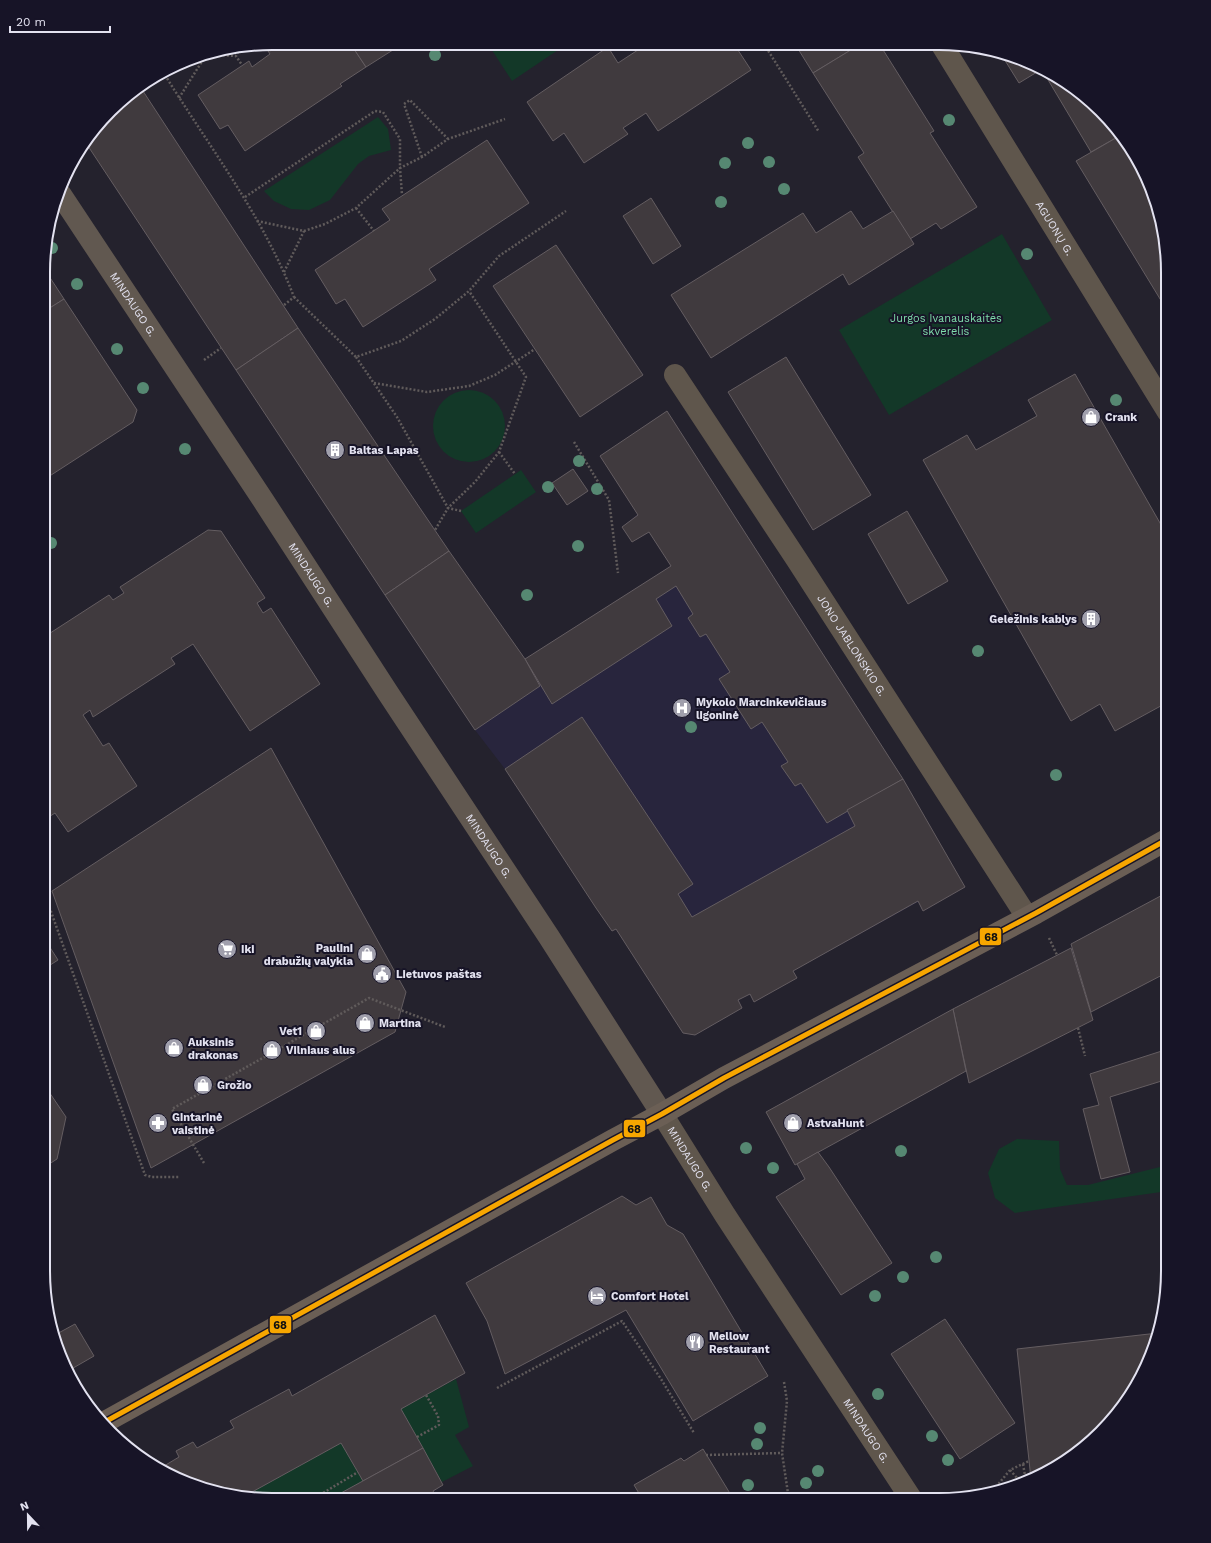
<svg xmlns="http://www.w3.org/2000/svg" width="1211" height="1543" viewBox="0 0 1211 1543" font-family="'Work Sans',sans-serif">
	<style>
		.built { fill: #28253d }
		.green { fill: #133828 }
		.building { fill: #403a3e; stroke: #645d61 }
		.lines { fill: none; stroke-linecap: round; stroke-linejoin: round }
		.path { stroke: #605b5b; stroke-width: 2.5; stroke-dasharray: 2 2; stroke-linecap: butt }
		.street { stroke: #5f564c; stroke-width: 22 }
		.secondary { stroke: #615850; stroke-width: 22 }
		.primary { stroke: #6b5f55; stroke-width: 22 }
		.bus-1-casing { stroke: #171427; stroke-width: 8 }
		.bus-1 { stroke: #f7a600; stroke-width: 5 }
		.tree { fill: #568872 }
		.labels { text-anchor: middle; stroke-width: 4; stroke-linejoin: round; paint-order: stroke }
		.street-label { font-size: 11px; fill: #e3e2f0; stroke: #171427 }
		.park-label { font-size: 11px; fill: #7fdcab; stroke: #171427 }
		.poi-label { font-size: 11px; font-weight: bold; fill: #e3e2f0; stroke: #171427; text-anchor: start }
		.rim { fill: none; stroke: #e3e2f0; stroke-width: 2 }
		.line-badge { stroke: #171427; stroke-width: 1.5 }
		.pale-badge-label { font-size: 11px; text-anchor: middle; font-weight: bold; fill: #111 }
	</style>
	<rect width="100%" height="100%" fill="#24222d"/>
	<path class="built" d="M667 411 965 887 923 911 918 902 793 971 797 978 754 1002 750 994 738 1000 742 1008 695 1035 683 1033 616 929 612 931 505 769 475 730 540 686 525 659 671 566 649 532 632 542 622 527 638 514 600 456Z"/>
	<g class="green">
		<path d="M488 44H567L512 81Z"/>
		<path d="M378 117 388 129 391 150 369 156 358 164 330 200 309 210 291 209 274 201 264 191Z"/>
		<path d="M1002 234 1052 320 889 415 839 330Z"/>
		<circle cx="469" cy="426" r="36"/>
		<path d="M521 470 536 492 476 533 461 511Z"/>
		<path d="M1017 1139 1059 1141 1060 1169 1067 1185H1088L1168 1165V1191L1015 1213 995 1198 988 1173 999 1149Z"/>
		<path d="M456 1379 469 1427 455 1435 473 1466 442 1482 401 1409Z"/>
		<path d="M341 1443 363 1481 330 1499H257L243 1497Z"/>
	</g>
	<g class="building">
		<path d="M279 43H350L366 67 340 84 342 86 245 151 228 125 220 129 198 95 249 61 252 67 270 54 268 51Z"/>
		<path d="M350 43H404L366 67Z"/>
		<path d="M647 44H734L751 70 658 131 646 113 623 128 628 134 584 163 564 133 553 141 527 102 608 47 618 63Z"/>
		<path d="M795 44 859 45 813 73Z"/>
		<path d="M859 45H880L934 131 930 133 977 207 941 229 936 223 910 239 858 157 864 153 813 73Z"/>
		<path d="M1001 54 1026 60 1042 69 1019 83Z"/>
		<path d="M1041 68 1066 82 1111 121 1121 135 1091 152Z"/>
		<path d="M141 88 298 328 236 370 86 143 121 100Z"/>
		<path d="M1121 135 1137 158 1160 213 1168 272V312L1076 161Z"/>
		<path d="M487 140 529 203 429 269 436 280 363 327 345 299 336 304 315 270 390 220 382 209Z"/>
		<path d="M651 198 681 246 653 264 623 216Z"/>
		<path d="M851 211 863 229 893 211 914 244 849 285 843 274 711 358 671 295 803 213 816 233Z"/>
		<path d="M556 245 643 375 580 417 493 286Z"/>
		<path d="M45 270 64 299 45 311Z"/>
		<path d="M64 299 137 410 133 422 45 479V431L46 430 45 428V311Z"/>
		<path d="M298 328 449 551 385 595 236 370Z"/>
		<path d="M786 357 871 495 813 530 728 392Z"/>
		<path d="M1075 374 1168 537V702L1115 731 1100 704 1071 721 923 460 967 435 976 450 1037 416 1028 400Z"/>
		<path d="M667 411 903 779 827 823 801 783 795 786 781 766 788 762 762 722 751 729 719 679 730 672 706 634 700 637 688 618 693 614 676 586 656 599 672 626 552 704 525 659 671 566 649 532 632 542 622 527 638 515 600 456Z"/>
		<path d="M573 469 588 491 567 505 552 483Z"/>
		<path d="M907 511 948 581 908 604 868 534Z"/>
		<path d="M208 530 221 531 265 598 257 603 263 613 271 608 320 684 250 731 193 644 171 658 175 664 93 717 90 710 83 715 103 746 109 743 137 786 68 832 55 813 44 820V637L109 595 113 600 124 593 120 587Z"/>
		<path d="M449 551 525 659 540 686 475 730 385 595Z"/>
		<path d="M582 717 693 884 678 894 692 917 855 826 847 810 903 779 965 887 923 911 918 901 793 971 797 978 754 1002 750 994 738 1000 742 1008 695 1035 683 1033 616 929 612 931 596 908 505 769Z"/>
		<path d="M271 748 406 992 395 1032 151 1168 52 891Z"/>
		<path d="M1168 892V972L1091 1012 1071 944Z"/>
		<path d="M44 938 58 960 44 969Z"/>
		<path d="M1071 948 1093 1020 969 1083 953 1009Z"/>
		<path d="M953 1009 966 1071 795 1165 766 1112Z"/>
		<path d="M1168 1049V1079L1110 1097 1130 1172 1101 1179 1083 1109 1099 1105 1090 1074Z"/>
		<path d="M43 1083 66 1117 57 1159 43 1168Z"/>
		<path d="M818 1152 829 1167 892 1263 841 1295 776 1197 805 1179 797 1164Z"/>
		<path d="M622 1196 636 1205 651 1197 667 1225 683 1234 768 1376 693 1421 626 1310 505 1374 487 1321 466 1283Z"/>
		<path d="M435 1315 465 1373 401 1409 423 1448 363 1481 341 1443 243 1497 199 1488 159 1469 179 1457 176 1451 193 1442 197 1448 234 1428 230 1421 289 1389 292 1396Z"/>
		<path d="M945 1319 1015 1423 960 1459 891 1354Z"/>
		<path d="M75 1324 94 1356 68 1371 53 1336Z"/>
		<path d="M1158 1333 1156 1344 1129 1398 1101 1433 1053 1469 1031 1479 1017 1349Z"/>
		<path d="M423 1448 443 1485 433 1491 438 1499H330Z"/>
		<path d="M703 1449 734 1500H643L634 1485 681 1458 684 1461Z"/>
	</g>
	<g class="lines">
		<g class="path">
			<path d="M764 44 819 132"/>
			<path d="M240 48 236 56 242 65"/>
			<path d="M203 54 236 56"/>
			<path d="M165 75C210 148 263 216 294 297L283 306"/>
			<path d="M179 98 206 55"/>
			<path d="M422 157 404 104 410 100 448 139"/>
			<path d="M245 197 375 111 383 112 400 139V168L402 195"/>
			<path d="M356 208 374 231"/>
			<path d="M257 221 304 231 325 224 356 208 400 168 422 157 448 139 505 119"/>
			<path d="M284 272 304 231"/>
			<path d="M294 297 356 357 401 341 435 319 469 291 499 256 566 211"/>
			<path d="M356 357 397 417 448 508 435 530"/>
			<path d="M204 360 221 348"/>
			<path d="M374 383 427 392 469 386 495 375 535 349"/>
			<path d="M574 442 609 500 618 573"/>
			<path d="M499 452 515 474"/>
			<path d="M461 511 448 508 475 482 499 452 526 377 469 291"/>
			<path d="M44 892 145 1175 152 1177H179"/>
			<path d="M1049 938 1057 955"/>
			<path d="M1078 1028 1085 1056"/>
			<path d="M204 1163 172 1109 369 998 445 1027"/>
			<path d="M784 1382 787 1401 782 1453 789 1500"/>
			<path d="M497 1388 622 1321 661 1379 694 1433"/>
			<path d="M417 1437 439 1425 438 1416 426 1395"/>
			<path d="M706 1455 782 1453"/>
			<path d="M1023 1464 1026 1481"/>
			<path d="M1010 1470 1018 1479 1019 1484"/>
			<path d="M996 1487 1010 1470 1029 1461"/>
			<path d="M313 1499 358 1472"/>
			<path d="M634 1500 639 1493"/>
		</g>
		<g class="street">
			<path id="s1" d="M942 45 1168 412"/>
			<path id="s2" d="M675 375 797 560 1027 917"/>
			<path id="s3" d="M662 1114 725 1215 912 1500"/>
		</g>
		<path class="secondary" id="s4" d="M61 195 263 500 388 693 549 937 662 1114"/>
		<path class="primary" d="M103 1423 613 1140 662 1114 724 1078 1036 913 1168 839"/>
		<defs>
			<path id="bus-1" d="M103 1423 613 1140 662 1114 724 1078 1036 913 1168 839"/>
		</defs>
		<use href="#bus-1" class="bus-1-casing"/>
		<use href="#bus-1" class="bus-1"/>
	</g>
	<g class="tree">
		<circle cx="435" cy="55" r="6"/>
		<circle cx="949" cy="120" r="6"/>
		<circle cx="748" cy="143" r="6"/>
		<circle cx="769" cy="162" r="6"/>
		<circle cx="725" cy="163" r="6"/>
		<circle cx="784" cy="189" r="6"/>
		<circle cx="721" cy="202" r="6"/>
		<circle cx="52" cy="248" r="6"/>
		<circle cx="1027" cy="254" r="6"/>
		<circle cx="77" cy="284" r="6"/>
		<circle cx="117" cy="349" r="6"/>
		<circle cx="143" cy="388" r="6"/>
		<circle cx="1116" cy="400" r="6"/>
		<circle cx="185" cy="449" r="6"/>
		<circle cx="579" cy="461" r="6"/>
		<circle cx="548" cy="487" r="6"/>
		<circle cx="597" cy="489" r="6"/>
		<circle cx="51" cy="543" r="6"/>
		<circle cx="578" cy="546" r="6"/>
		<circle cx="527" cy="595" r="6"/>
		<circle cx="978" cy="651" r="6"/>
		<circle cx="691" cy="727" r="6"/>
		<circle cx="1056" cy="775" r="6"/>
		<circle cx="746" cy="1148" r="6"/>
		<circle cx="901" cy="1151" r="6"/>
		<circle cx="773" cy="1168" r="6"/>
		<circle cx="936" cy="1257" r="6"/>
		<circle cx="903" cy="1277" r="6"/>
		<circle cx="875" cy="1296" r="6"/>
		<circle cx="878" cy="1394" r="6"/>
		<circle cx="760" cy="1428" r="6"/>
		<circle cx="932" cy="1436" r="6"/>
		<circle cx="757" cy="1444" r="6"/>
		<circle cx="948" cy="1460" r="6"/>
		<circle cx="818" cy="1471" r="6"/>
		<circle cx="806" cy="1483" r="6"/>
		<circle cx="748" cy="1485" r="6"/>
	</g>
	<defs>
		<symbol id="shop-disc" viewBox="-11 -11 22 22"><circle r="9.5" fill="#a09fac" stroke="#171427"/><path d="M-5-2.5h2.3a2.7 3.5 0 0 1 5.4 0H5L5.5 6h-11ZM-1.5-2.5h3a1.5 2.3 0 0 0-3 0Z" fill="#fff"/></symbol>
		<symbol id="building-disc" viewBox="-11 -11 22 22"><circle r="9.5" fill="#a09fac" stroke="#171427"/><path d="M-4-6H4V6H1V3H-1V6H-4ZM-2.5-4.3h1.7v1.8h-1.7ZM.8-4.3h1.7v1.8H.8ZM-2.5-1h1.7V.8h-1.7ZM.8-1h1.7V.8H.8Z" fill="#fff"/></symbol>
		<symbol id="hospital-disc" viewBox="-11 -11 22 22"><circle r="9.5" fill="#a09fac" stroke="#171427"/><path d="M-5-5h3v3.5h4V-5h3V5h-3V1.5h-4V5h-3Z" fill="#fff"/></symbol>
		<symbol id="supermarket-disc" viewBox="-11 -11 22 22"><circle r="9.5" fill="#a09fac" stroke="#171427"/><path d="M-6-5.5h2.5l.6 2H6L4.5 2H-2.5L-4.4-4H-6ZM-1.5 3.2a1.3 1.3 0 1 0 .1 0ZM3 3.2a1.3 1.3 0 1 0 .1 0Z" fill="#fff"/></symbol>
		<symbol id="civic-disc" viewBox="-11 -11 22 22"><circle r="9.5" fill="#a09fac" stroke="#171427"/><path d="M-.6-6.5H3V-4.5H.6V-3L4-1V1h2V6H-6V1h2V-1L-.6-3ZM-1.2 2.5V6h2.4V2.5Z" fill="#fff"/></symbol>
		<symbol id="pharmacy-disc" viewBox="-11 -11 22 22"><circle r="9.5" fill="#a09fac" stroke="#171427"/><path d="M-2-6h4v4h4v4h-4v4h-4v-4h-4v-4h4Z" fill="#fff"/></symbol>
		<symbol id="hotel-disc" viewBox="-11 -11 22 22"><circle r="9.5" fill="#a09fac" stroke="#171427"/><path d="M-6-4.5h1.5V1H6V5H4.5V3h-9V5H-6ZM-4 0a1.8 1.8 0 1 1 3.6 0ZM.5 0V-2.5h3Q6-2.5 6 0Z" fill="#fff"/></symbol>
		<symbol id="restaurant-disc" viewBox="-11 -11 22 22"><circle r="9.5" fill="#a09fac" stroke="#171427"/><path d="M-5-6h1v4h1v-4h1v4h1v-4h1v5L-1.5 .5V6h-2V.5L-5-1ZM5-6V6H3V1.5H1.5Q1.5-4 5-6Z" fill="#fff"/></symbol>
	</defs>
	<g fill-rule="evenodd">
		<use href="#shop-disc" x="1080" y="406" width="22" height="22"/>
		<use href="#building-disc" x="324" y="439" width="22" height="22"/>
		<use href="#building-disc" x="1080" y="608" width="22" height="22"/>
		<use href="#hospital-disc" x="671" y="697" width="22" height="22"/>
		<use href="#supermarket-disc" x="216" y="938" width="22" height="22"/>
		<use href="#shop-disc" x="356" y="943" width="22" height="22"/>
		<use href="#civic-disc" x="371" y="963" width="22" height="22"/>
		<use href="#shop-disc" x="354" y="1012" width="22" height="22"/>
		<use href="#shop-disc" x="305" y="1020" width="22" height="22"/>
		<use href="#shop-disc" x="163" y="1037" width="22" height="22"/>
		<use href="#shop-disc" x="261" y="1039" width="22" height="22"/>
		<use href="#shop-disc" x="192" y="1074" width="22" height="22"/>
		<use href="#pharmacy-disc" x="147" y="1112" width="22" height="22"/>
		<use href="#shop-disc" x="782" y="1112" width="22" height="22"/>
		<use href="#hotel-disc" x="586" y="1285" width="22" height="22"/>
		<use href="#restaurant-disc" x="684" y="1331" width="22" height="22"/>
	</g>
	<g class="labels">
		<g class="street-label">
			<text dy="4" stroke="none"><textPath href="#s1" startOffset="215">AGUONŲ G.</textPath></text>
			<text dy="4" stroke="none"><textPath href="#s4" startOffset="131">MINDAUGO G.</textPath></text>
			<text dy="4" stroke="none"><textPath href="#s4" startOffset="455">MINDAUGO G.</textPath></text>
			<text dy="4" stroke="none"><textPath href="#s2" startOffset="323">JONO JABLONSKIO G.</textPath></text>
			<text dy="4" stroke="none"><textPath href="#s4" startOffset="779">MINDAUGO G.</textPath></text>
			<text dy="4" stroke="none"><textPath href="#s3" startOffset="53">MINDAUGO G.</textPath></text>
			<text dy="4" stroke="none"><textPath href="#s3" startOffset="377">MINDAUGO G.</textPath></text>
		</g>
		<g class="park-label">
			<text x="946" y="322">Jurgos Ivanauskaitės<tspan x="946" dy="13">skverelis</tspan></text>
		</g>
		<g class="poi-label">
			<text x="1105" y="421">Crank</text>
			<text x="349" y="454">Baltas Lapas</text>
			<text x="1077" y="623" text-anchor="end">Geležinis kablys</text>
			<text x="696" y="706">Mykolo Marcinkevičiaus<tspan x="696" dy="13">ligoninė</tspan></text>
			<text x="353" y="952" text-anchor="end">Paulini<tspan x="353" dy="13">drabužių valykla</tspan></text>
			<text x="241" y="953">Iki</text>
			<text x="396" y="978">Lietuvos paštas</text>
			<text x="379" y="1027">Martina</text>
			<text x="302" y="1035" text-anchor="end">Vet1</text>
			<text x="188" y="1046">Auksinis<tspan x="188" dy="13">drakonas</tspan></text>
			<text x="286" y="1054">Vilniaus alus</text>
			<text x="217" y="1089">Grožio</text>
			<text x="172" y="1121">Gintarinė<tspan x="172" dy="13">vaistinė</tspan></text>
			<text x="807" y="1127">AstvaHunt</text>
			<text x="611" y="1300">Comfort Hotel</text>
			<text x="709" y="1340">Mellow<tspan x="709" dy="13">Restaurant</tspan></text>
		</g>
	</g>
	<path d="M0 0H1211V1543H0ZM272 50H939A222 222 0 0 1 1161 272V1271A222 222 0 0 1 939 1493H272A222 222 0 0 1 50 1271V272A222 222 0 0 1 272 50Z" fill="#171427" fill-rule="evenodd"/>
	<path class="rim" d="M272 50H939A222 222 0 0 1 1161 272V1271A222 222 0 0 1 939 1493H272A222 222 0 0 1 50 1271V272A222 222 0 0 1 272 50Z"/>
	<g class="line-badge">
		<rect x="979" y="927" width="23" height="19" rx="4" fill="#f7a600"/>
		<rect x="623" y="1119" width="23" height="19" rx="4" fill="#f7a600"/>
		<rect x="269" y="1315" width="23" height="19" rx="4" fill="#f7a600"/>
	</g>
	<g class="pale-badge-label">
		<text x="991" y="941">68</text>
		<text x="634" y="1133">68</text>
		<text x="280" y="1329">68</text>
	</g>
	<g transform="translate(28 1515) rotate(338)" stroke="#171427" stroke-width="3" paint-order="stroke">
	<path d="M0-3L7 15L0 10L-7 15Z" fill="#e3e2f0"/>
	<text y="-6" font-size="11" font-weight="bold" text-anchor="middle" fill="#e3e2f0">N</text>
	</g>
	<path d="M10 26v6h100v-6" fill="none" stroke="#e3e2f0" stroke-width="2"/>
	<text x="16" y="26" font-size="12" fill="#e3e2f0" stroke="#171427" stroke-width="3" paint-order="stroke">20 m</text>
</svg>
